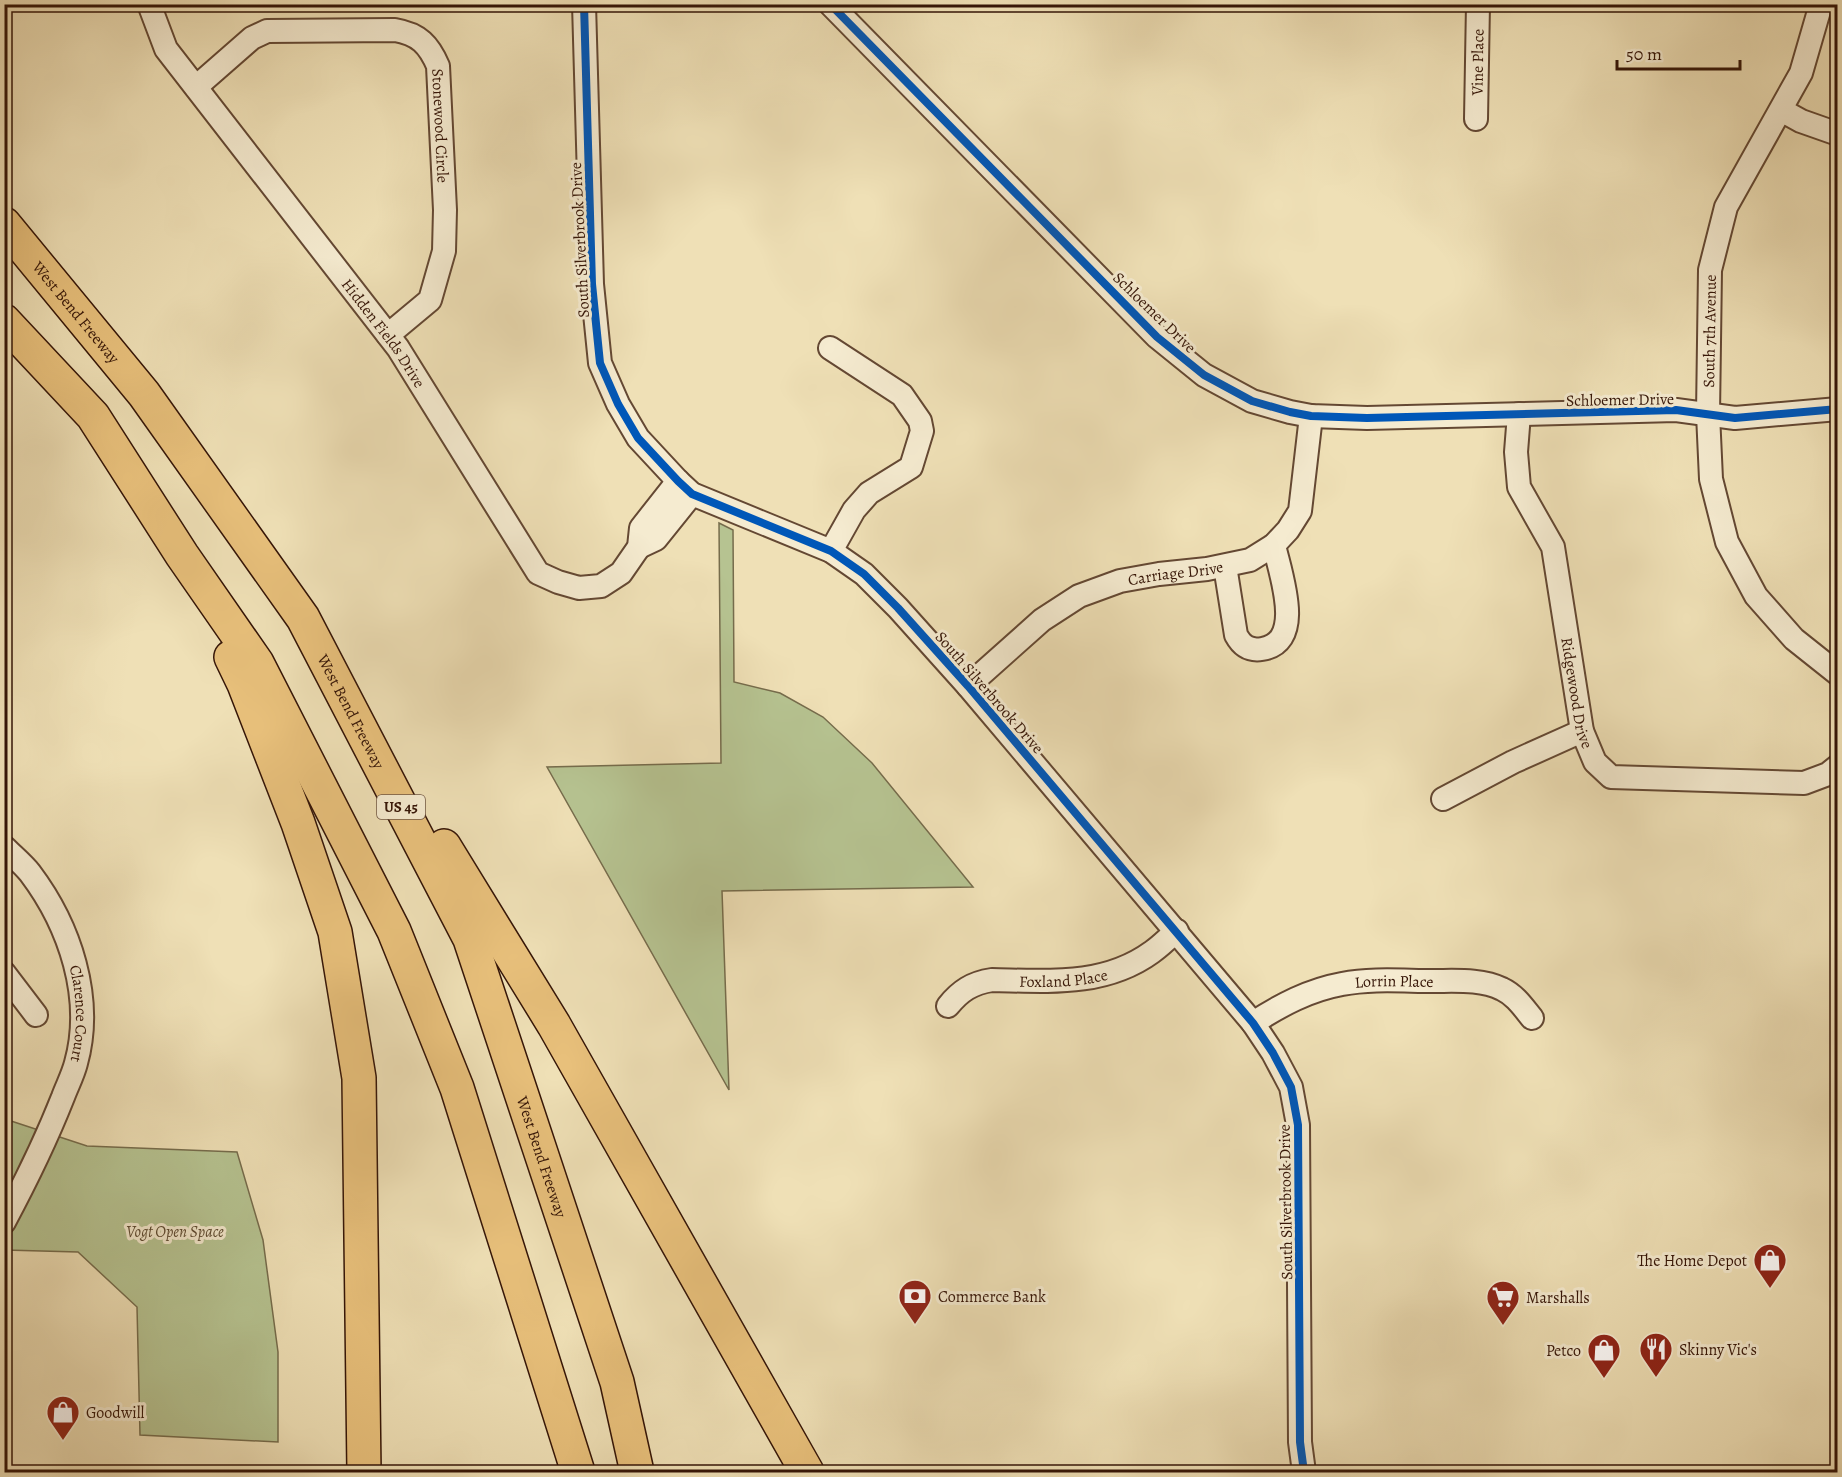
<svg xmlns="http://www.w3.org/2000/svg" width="1842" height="1477" viewBox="0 0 1842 1477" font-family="Alegreya,serif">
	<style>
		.green { fill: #b6c391; stroke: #766c4c; stroke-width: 1.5 }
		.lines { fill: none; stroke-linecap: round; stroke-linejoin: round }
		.minor-casing { stroke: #644833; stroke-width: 26 }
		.highway-casing { stroke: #351507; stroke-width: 36 }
		.minor { stroke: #f5ebd0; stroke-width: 22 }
		.highway { stroke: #e8c07b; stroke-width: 33 }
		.cycleway-casing { stroke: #f5ebd0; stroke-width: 11 }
		.cycleway { stroke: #0057b8; stroke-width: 8 }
		.labels { text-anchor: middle; stroke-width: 6; stroke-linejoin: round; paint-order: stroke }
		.shield { fill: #f5ebd0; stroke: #6f5543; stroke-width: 1.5 }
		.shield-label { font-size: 15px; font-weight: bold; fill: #351507 }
		.street-label { font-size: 16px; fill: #351507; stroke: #f5ebd0 }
		.park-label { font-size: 16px; font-style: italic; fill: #5c4930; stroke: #f5ebd0 }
		.poi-label { font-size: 16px; fill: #351507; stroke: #f5ebd0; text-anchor: start }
	</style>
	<rect width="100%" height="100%" fill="#efe0b6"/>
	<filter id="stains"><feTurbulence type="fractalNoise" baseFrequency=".00333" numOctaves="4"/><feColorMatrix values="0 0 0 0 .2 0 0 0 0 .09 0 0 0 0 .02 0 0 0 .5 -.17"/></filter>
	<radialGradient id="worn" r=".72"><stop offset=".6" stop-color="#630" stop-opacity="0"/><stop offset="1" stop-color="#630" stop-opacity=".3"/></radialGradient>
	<g class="green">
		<path d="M719 523 733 530 734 682 780 693 823 717 872 763 973 887 722 891 729 1090 547 767 721 763Z"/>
		<path d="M5 1119 87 1146 237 1152 263 1240 278 1352V1442L140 1435 137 1307 78 1252 5 1250Z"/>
	</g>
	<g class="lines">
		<defs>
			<g id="minor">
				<path id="s1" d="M149 4 166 49 398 348 538 573 558 582 579 588 601 586 621 573 639 547 641 528 678 481"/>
				<path d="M584 4 592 284 600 363 618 404 638 438 678 481 692 494 831 551 864 574 898 608 968 686 1253 1023 1273 1053 1291 1087 1298 1125 1300 1442 1304 1472"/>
				<path d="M830 4 1157 337 1204 375 1252 401 1290 412 1311 416 1367 418 1676 410 1735 418 1838 409"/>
				<path d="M1821 4 1801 73 1726 207 1710 270 1708 414 1711 479 1727 542 1756 596 1794 639 1838 674"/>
				<path id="s2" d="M196 87 252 38 267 31 395 30C419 34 429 45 438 66L445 210 444 251 430 300 388 335"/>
				<path d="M1781 110 1801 121 1838 134"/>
				<path id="s3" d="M1476 119 1478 4"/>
				<path d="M830 348 902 395 920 421 922 431 911 467 869 493 854 510 831 551"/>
				<path id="s4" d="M1519 414 1516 452 1519 487 1553 547 1582 731 1595 762 1611 777 1804 783 1828 774 1838 766"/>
				<path d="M639 547 656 539 692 494"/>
				<path d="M1225 566 1236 635C1242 646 1249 651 1262 649 1306 642 1280 573 1274 545"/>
				<path id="s5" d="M968 686 1042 620 1079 596 1120 581 1159 574 1207 569 1250 560 1274 545 1288 530 1300 511 1311 416"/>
				<path d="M1443 799 1513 762 1582 731"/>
				<path id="s6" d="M4 847C13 856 23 864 30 873 70 926 94 998 76 1063 73 1075 67 1086 63 1097 46 1140 26 1181 4 1222"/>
				<path d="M4 973 36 1015"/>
				<path id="s7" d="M948 1006C960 991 972 983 992 980 1047 981 1104 987 1152 952 1161 946 1168 938 1177 931"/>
				<path id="s8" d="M1253 1023C1281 1005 1309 990 1342 984 1372 978 1404 981 1434 981 1456 981 1482 979 1502 989 1515 995 1523 1007 1532 1018"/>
			</g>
			<g id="highway">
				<path id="s9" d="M4 224 144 394 303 618 470 939 617 1382 637 1472"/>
				<path d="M4 321 93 416 182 555 257 663 394 931 457 1088 578 1472"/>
				<path d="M231 657 244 684 298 823 335 932 359 1078 364 1472"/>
				<path d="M444 846 554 1025 807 1472"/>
			</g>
		</defs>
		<use href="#minor" class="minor-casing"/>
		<use href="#highway" class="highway-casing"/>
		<use href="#minor" class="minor"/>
		<use href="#highway" class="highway"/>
		<defs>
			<g id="cycleway">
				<path d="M584 4 592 284 600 363 618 404 638 438 678 481 692 494 831 551 864 574 898 608 968 686 1253 1023 1273 1053 1291 1087 1298 1125 1300 1442 1304 1472"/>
				<path d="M830 4 1157 337 1204 375 1252 401 1290 412 1311 416 1367 418 1676 410 1735 418 1838 409"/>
			</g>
		</defs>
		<use href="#cycleway" class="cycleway-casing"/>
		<use href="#cycleway" class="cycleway"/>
	</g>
	<defs>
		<symbol id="shop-pin" viewBox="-11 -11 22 30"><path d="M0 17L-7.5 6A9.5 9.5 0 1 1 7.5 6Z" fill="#8f2418" stroke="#f5ebd0"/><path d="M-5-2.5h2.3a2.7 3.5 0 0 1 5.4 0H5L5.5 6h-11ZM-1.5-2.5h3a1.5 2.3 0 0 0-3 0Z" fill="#fff"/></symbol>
		<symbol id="bank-pin" viewBox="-11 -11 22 30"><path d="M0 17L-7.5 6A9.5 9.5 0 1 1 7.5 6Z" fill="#8f2418" stroke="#f5ebd0"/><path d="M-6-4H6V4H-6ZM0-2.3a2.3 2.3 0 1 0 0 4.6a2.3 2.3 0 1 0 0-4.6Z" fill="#fff"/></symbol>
		<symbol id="supermarket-pin" viewBox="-11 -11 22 30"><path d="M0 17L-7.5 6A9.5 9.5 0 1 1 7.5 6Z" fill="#8f2418" stroke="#f5ebd0"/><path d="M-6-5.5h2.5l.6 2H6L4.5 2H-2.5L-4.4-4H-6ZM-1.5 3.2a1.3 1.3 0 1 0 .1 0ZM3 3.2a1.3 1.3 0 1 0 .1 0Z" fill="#fff"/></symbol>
		<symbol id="restaurant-pin" viewBox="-11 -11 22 30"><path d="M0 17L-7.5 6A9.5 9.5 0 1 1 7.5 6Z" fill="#8f2418" stroke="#f5ebd0"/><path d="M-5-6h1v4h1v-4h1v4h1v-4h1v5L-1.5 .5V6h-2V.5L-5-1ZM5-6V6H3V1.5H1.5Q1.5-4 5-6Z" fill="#fff"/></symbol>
	</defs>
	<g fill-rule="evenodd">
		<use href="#shop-pin" x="1751" y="1241" width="38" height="52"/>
		<use href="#bank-pin" x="896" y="1277" width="38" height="52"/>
		<use href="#supermarket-pin" x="1484" y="1278" width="38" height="52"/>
		<use href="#restaurant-pin" x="1637" y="1330" width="38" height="52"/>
		<use href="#shop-pin" x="1585" y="1331" width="38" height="52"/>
		<use href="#shop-pin" x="44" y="1393" width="38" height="52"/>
	</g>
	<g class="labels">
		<rect class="shield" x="377" y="795" width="48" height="24" rx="4.5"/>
		<g class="shield-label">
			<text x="401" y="812">US 45</text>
		</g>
		<g class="street-label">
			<text dy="6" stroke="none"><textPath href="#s3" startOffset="57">Vine Place</textPath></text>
			<text dy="6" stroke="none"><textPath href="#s2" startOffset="338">Stonewood Circle</textPath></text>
			<text transform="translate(579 240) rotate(-93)" y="6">South Silverbrook Drive</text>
			<text dy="6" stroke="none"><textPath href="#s9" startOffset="114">West Bend Freeway</textPath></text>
			<text transform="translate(1155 312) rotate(44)" y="6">Schloemer Drive</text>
			<text transform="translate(1709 331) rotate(-89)" y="6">South 7th Avenue</text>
			<text dy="6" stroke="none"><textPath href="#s1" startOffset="406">Hidden Fields Drive</textPath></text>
			<text transform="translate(1620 399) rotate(-1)" y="6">Schloemer Drive</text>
			<text dy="6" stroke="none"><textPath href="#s5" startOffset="243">Carriage Drive</textPath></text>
			<text transform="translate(990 692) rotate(49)" y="6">South Silverbrook Drive</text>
			<text dy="6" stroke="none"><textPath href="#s4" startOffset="290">Ridgewood Drive</textPath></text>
			<text dy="6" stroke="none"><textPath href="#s9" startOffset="600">West Bend Freeway</textPath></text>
			<text dy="6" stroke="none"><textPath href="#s7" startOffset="124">Foxland Place</textPath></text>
			<text dy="6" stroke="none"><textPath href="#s8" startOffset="150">Lorrin Place</textPath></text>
			<text dy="6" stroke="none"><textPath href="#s6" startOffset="189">Clarence Court</textPath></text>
			<text dy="6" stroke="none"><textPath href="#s9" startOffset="1086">West Bend Freeway</textPath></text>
			<text transform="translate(1285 1202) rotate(-91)" y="6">South Silverbrook Drive</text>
		</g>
		<g class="park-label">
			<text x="175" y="1237">Vogt Open Space</text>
		</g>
		<g class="poi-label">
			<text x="1747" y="1266" text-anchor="end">The Home Depot</text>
			<text x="938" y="1302">Commerce Bank</text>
			<text x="1526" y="1303">Marshalls</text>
			<text x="1679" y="1355">Skinny Vic's</text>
			<text x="1581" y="1356" text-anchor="end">Petco</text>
			<text x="86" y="1418">Goodwill</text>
		</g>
	</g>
	<rect width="1842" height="1477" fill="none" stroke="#efe0b6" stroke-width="24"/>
	<rect x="6" y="6" width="1830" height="1465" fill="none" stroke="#351507" stroke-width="3"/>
	<rect x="12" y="12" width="1818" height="1453" fill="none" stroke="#351507" stroke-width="1.5"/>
	<path d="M1617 60v9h123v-9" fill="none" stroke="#351507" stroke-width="3"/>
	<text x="1626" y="60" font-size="18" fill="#351507" stroke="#f5ebd0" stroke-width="4.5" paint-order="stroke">50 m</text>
	<rect width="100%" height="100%" filter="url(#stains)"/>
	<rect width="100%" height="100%" fill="url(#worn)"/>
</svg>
